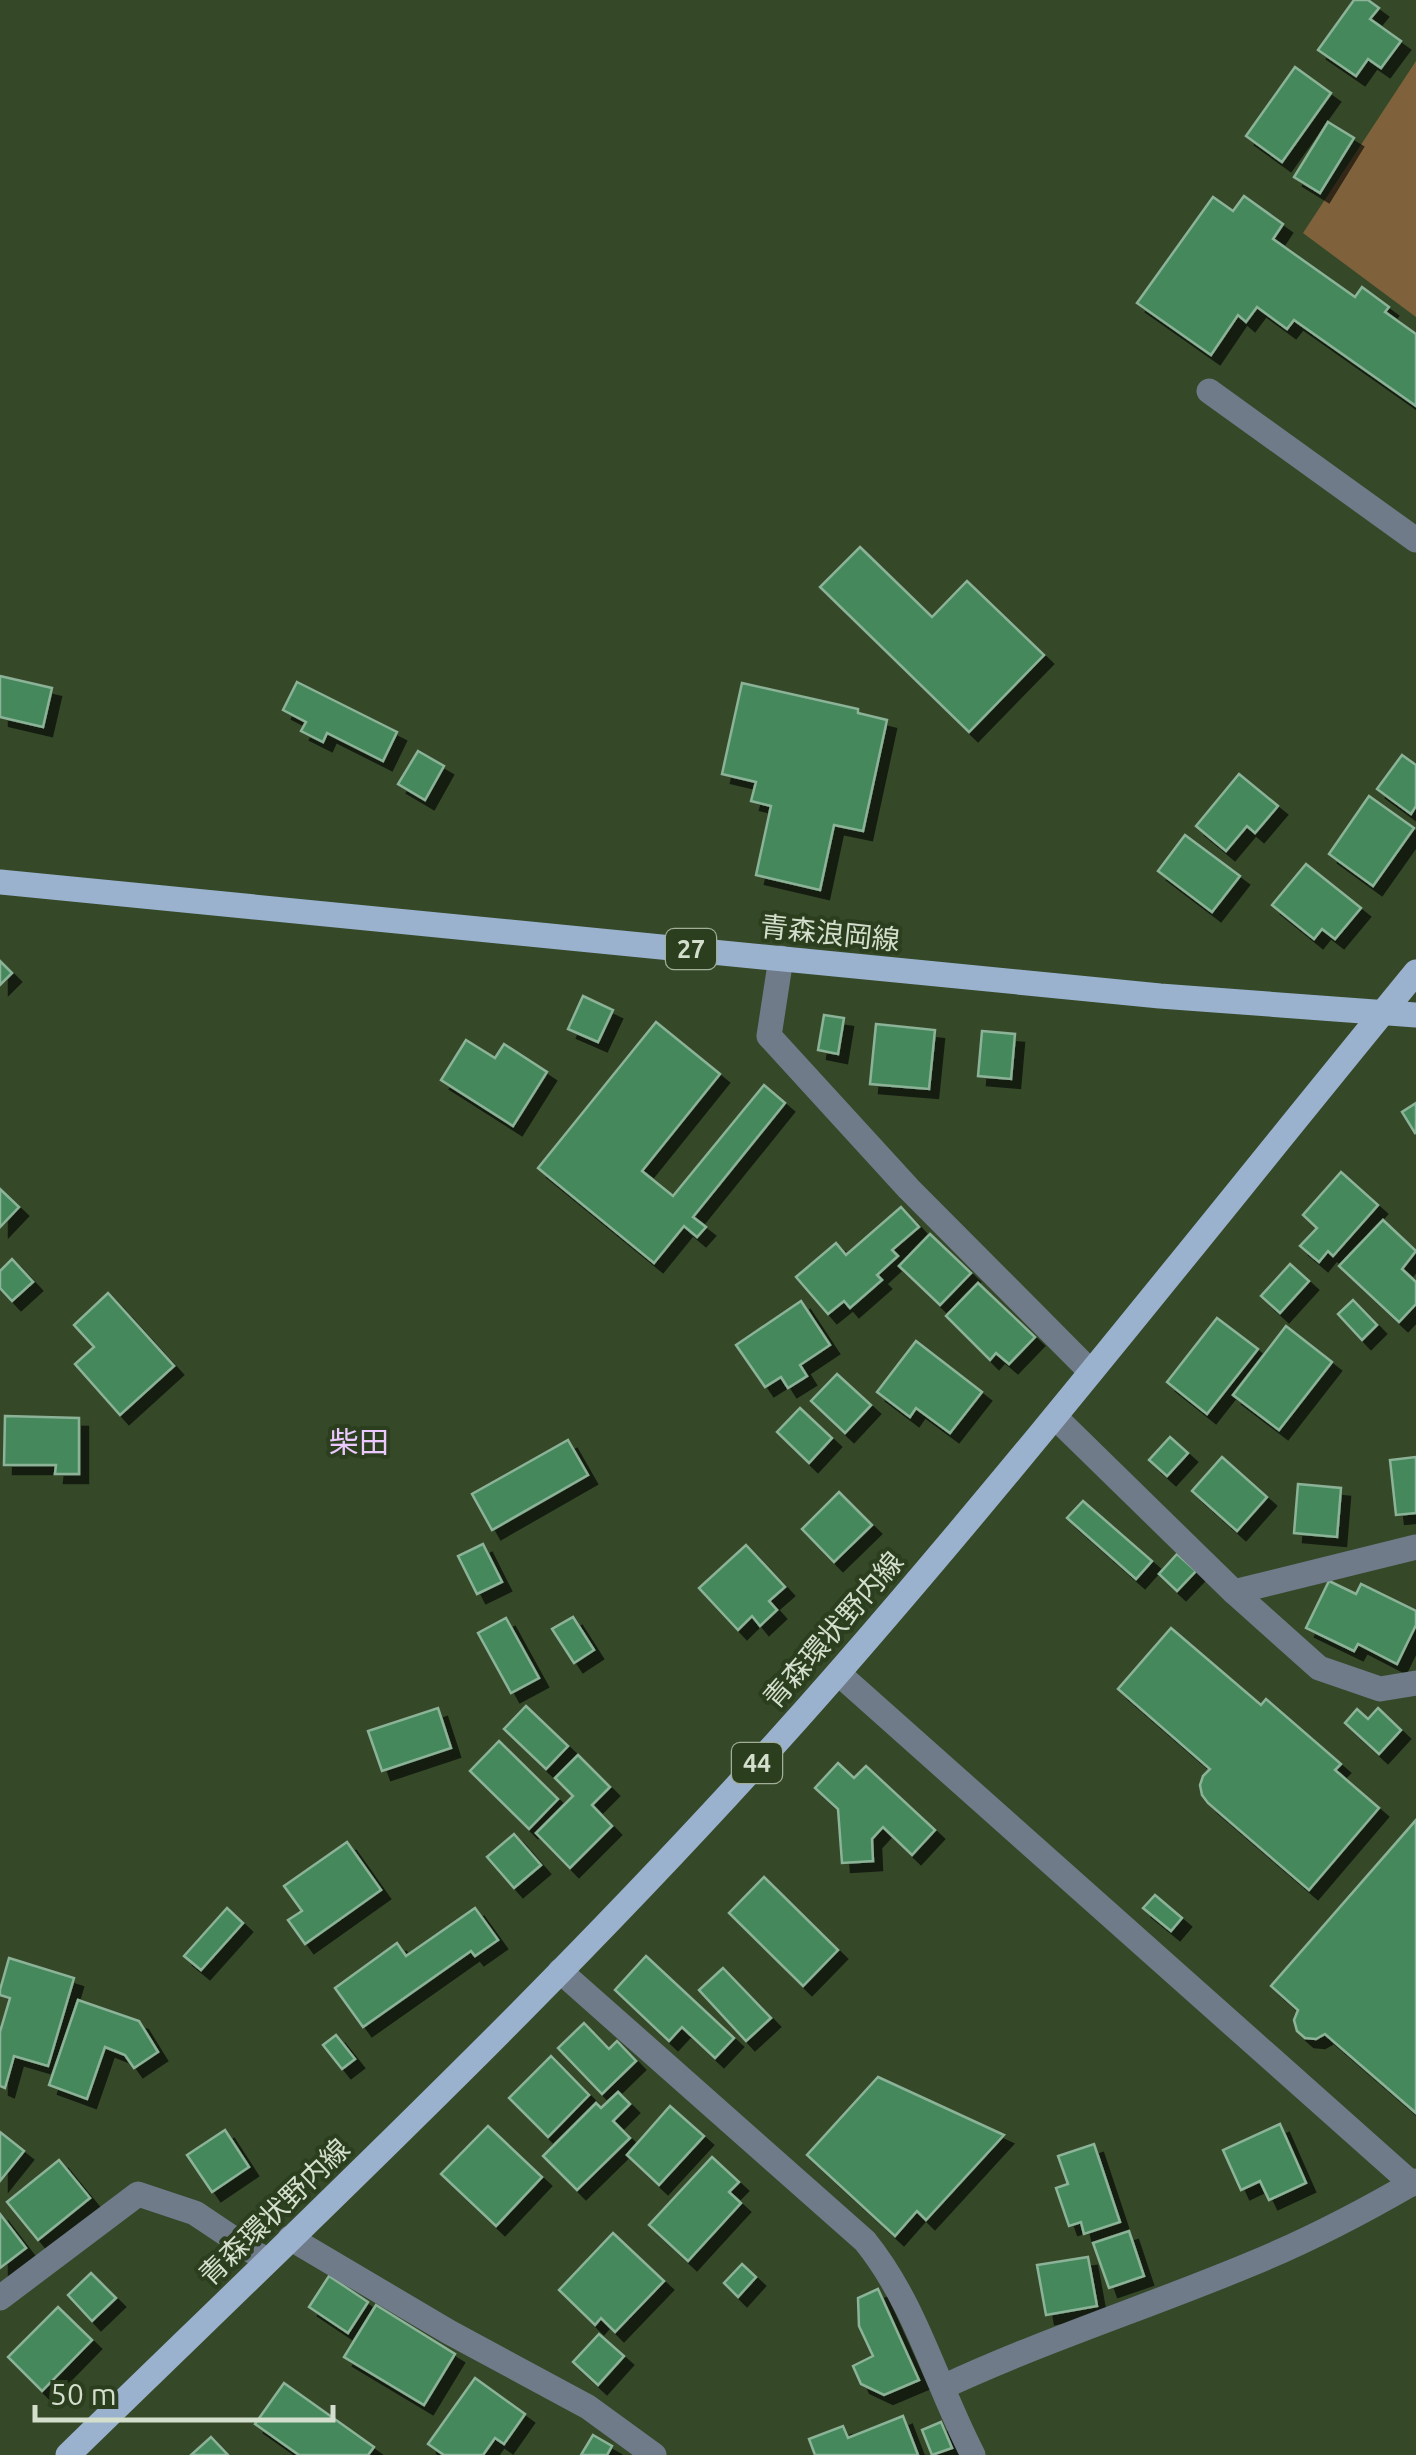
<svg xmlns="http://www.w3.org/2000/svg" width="1416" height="2455" viewBox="0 0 1416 2455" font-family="Ubuntu,'Noto Sans JP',sans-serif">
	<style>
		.green { fill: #7f623c }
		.building { fill: #44885c; stroke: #8cb398; stroke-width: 2.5; filter: url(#shadow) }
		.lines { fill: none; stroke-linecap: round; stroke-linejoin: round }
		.minor { stroke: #707b8a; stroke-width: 25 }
		.major { stroke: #9bb2cf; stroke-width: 25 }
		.labels { text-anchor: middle; stroke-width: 8; stroke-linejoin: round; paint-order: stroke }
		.shield { fill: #2b3e1e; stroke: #a1af98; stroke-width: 2.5 }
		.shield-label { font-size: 25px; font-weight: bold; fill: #d3dfcc }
		.street-label { font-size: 28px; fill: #d3dfcc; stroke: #2b3e1e }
		.neighbourhood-label { font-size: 30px; fill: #ebc8fd; stroke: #2b3e1e }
	</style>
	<defs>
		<filter id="shadow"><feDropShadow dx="9" dy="9" stdDeviation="0" flood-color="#0009"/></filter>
	</defs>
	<rect width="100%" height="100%" fill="#354929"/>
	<path class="green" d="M1416 61V317L1303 233Z"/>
	<g class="building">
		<path d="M1354 0H1368L1379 8 1370 19 1401 41 1381 68 1368 59 1356 76 1318 50Z"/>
		<path d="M1295 67 1331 93 1282 162 1246 136Z"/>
		<path d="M1328 122 1354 138 1320 193 1294 177Z"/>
		<path d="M1244 196 1283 224 1273 239 1355 297 1362 287 1389 307 1385 312 1416 334V406L1294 320 1287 329 1257 307 1246 322 1238 315 1211 355 1137 303 1213 197 1233 211Z"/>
		<path d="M860 547 932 617 967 581 1044 655 969 732 820 587Z"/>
		<path d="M0 676 52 688 43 727 0 717Z"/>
		<path d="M297 682 397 732 383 761 327 733 323 742 301 731 306 722 283 710Z"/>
		<path d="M742 683 858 709V713L887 720 863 831 834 825 820 890 756 875 771 806 751 801 756 782 722 774Z"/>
		<path d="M418 751 444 766 425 800 398 784Z"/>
		<path d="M1402 755 1416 765V806L1411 814 1377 789Z"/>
		<path d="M1239 774 1278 806 1255 833 1247 826 1226 851 1196 826Z"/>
		<path d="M1369 796 1414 828 1373 886 1329 854Z"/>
		<path d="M1185 835 1240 876 1212 912 1158 871Z"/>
		<path d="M1306 864 1361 908 1335 939 1322 929 1314 939 1272 905Z"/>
		<path d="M0 961 12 973 0 985Z"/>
		<path d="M583 996 613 1010 598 1042 568 1029Z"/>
		<path d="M824 1015 844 1018 838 1054 818 1050Z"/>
		<path d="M656 1022 720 1074 642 1171 673 1196 764 1085 785 1103 693 1217 706 1227 697 1237 684 1226 654 1263 538 1168Z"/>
		<path d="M876 1024 935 1030 929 1089 870 1084Z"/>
		<path d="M982 1031 1015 1034 1011 1079 978 1076Z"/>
		<path d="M466 1040 495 1058 504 1044 547 1072 513 1126 441 1080Z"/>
		<path d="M1416 1103V1132L1415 1133 1402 1112Z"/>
		<path d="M1341 1172 1378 1205 1333 1256 1328 1251 1319 1262 1300 1246 1317 1228 1303 1215Z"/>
		<path d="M0 1189 19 1207 0 1227Z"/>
		<path d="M901 1207 919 1227 892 1250 898 1256 877 1275 882 1280 850 1308 844 1301 828 1314 796 1277 836 1243 846 1255Z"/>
		<path d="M1383 1220 1416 1251 1402 1269 1416 1282V1304L1399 1322 1339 1266Z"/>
		<path d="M930 1234 971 1273 940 1305 899 1266Z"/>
		<path d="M12 1259 33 1282 12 1301 0 1288V1271Z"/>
		<path d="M1290 1264 1309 1281 1280 1313 1261 1296Z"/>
		<path d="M978 1283 1035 1337 1009 1364 996 1353 990 1360 946 1316Z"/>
		<path d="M108 1293 174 1366 120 1415 75 1364 94 1347 74 1325Z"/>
		<path d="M1353 1300 1377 1325 1362 1340 1338 1314Z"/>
		<path d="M801 1301 830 1345 800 1365 807 1376 788 1388 781 1377 765 1387 736 1345Z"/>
		<path d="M1217 1318 1258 1349 1207 1414 1167 1382Z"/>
		<path d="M1286 1326 1332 1362 1279 1430 1233 1395Z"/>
		<path d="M916 1341 982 1392 950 1433 916 1408 910 1417 877 1392Z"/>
		<path d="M837 1374 871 1405 845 1433 811 1401Z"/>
		<path d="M800 1408 832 1438 809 1463 777 1432Z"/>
		<path d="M5 1416 79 1418V1474H55L56 1465H4Z"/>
		<path d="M1170 1437 1188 1453 1167 1476 1149 1460Z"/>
		<path d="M568 1440 588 1475 492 1530 472 1494Z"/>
		<path d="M1222 1457 1267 1497 1237 1531 1192 1491Z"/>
		<path d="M1416 1457V1513L1396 1515 1390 1460Z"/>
		<path d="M1298 1484 1341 1488 1337 1537 1294 1533Z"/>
		<path d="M839 1492 872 1525 834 1562 802 1529Z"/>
		<path d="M1083 1501 1152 1561 1136 1579 1067 1518Z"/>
		<path d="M483 1544 502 1582 477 1594 458 1556Z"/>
		<path d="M746 1545 785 1587 769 1601 777 1610 760 1626 752 1616 738 1630 699 1588Z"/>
		<path d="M1177 1554 1196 1571 1177 1591 1159 1574Z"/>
		<path d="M1329 1581 1356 1594 1361 1584 1416 1611V1625L1397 1664 1358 1644 1354 1651 1306 1628Z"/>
		<path d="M573 1617 594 1650 574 1663 552 1629Z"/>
		<path d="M506 1618 539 1678 511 1693 478 1633Z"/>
		<path d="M1171 1628 1261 1705 1266 1699 1341 1764 1335 1770 1379 1808 1309 1890 1208 1803 1202 1795 1200 1785 1203 1776 1210 1769 1118 1689Z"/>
		<path d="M526 1706 568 1746 546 1769 504 1729Z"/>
		<path d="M438 1708 451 1748 382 1771 368 1731Z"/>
		<path d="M1378 1708 1401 1730 1379 1754 1345 1723 1357 1709 1368 1719Z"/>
		<path d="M499 1741 558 1799 529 1829 470 1771Z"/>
		<path d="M578 1755 610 1787 592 1805 612 1826 570 1868 536 1833 573 1796 555 1778Z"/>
		<path d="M838 1763 854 1778 866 1766 935 1830 912 1855 883 1827 872 1839 873 1861 842 1863 838 1809 815 1788Z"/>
		<path d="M1416 1820V2113L1325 2034 1316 2039 1305 2038 1297 2031 1294 2020 1298 2010 1271 1986Z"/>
		<path d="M514 1834 541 1865 514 1888 487 1857Z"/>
		<path d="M347 1842 381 1890 305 1944 288 1920 302 1911 284 1886Z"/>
		<path d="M764 1877 838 1950 803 1986 729 1913Z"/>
		<path d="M1155 1895 1182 1918 1171 1931 1143 1908Z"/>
		<path d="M227 1908 243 1923 201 1970 184 1956Z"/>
		<path d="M475 1908 498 1940 475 1956 471 1951 363 2027 335 1988 397 1943 406 1956Z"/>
		<path d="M646 1956 734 2038 715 2058 682 2027 669 2041 615 1990Z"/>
		<path d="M9 1958 74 1978 48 2066 14 2056 5 2088 0 2086V2032L10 1998 0 1995V1990Z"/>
		<path d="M723 1968 771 2018 746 2041 699 1990Z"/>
		<path d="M78 2000 139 2021 158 2052 134 2068 125 2055 105 2047 87 2099 49 2085Z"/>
		<path d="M584 2023 609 2049 617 2041 636 2061 602 2094 558 2048Z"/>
		<path d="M336 2035 355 2059 342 2069 323 2045Z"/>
		<path d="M551 2056 589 2095 548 2137 509 2098Z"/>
		<path d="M878 2077 1004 2135 926 2220 917 2211 895 2236 807 2155Z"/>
		<path d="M618 2092 630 2104 613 2121 630 2138 577 2190 543 2156 596 2103 601 2108Z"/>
		<path d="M670 2106 704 2136 659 2185 627 2155Z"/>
		<path d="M1280 2124 1306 2183 1269 2200 1260 2181 1241 2190 1223 2150Z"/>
		<path d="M488 2126 542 2177 496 2226 441 2174Z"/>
		<path d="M225 2130 249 2167 212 2192 187 2155Z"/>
		<path d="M0 2132 24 2151 0 2181Z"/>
		<path d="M1094 2144 1120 2222 1084 2234 1081 2222 1069 2226 1056 2188 1068 2184 1058 2156Z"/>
		<path d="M712 2157 739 2182 729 2192 741 2203 688 2261 649 2225Z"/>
		<path d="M59 2160 90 2198 38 2240 7 2202Z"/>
		<path d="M0 2214 26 2248 0 2268Z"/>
		<path d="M1129 2231 1144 2276 1109 2288 1093 2243Z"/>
		<path d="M613 2233 664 2281 615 2332 601 2318 595 2325 559 2290Z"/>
		<path d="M1088 2257 1097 2306 1046 2315 1037 2265Z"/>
		<path d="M742 2264 756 2277 738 2297 724 2283Z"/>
		<path d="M91 2273 116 2298 92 2321 68 2295Z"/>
		<path d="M329 2276 368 2302 348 2333 309 2307Z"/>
		<path d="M878 2289 919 2380 884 2395 861 2384 853 2366 873 2356 859 2326 858 2298Z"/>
		<path d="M376 2305 455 2354 424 2405 344 2357Z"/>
		<path d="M58 2307 92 2340 42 2391 8 2357Z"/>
		<path d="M599 2334 624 2356 598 2385 573 2362Z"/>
		<path d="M475 2378 525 2414 504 2444 495 2438 483 2455H444L428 2444Z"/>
		<path d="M284 2383 374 2447 368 2455H299L255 2424Z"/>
		<path d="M903 2416 918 2455H815L809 2439 843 2426 848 2438Z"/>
		<path d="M941 2422 952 2448 932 2455 922 2430Z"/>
		<path d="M593 2435 612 2446 607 2455H581Z"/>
		<path d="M211 2437 228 2455H191Z"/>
	</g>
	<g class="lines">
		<g class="minor">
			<path d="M1209 391 1416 540"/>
			<path d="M781 958 769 1036 909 1189 1091 1372"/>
			<path d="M1055 1417 1234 1592 1319 1668 1380 1689 1416 1683"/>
			<path d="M1234 1592 1416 1547"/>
			<path d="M838 1673 1412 2184"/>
			<path d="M560 1971 865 2241C916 2304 936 2384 973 2455"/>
			<path d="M290 2238 449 2332 588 2407 654 2455"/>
			<path d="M0 2298 138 2194 195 2213 267 2261"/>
			<path d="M943 2387C1044 2340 1148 2307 1251 2264 1307 2241 1363 2212 1416 2181"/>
		</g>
		<g class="major">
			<path d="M0 882 1160 996 1416 1015"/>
			<path d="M68 2455C330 2200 598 1948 839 1672 1038 1444 1224 1206 1416 972"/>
		</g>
	</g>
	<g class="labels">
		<g class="shield">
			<rect x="666" y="929" width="50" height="40" rx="8"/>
			<rect x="732" y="1743" width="50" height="40" rx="8"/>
		</g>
		<g class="shield-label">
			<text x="691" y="958">27</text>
			<text x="757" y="1772">44</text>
		</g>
		<g class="street-label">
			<text transform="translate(830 933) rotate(6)" y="10">青森浪岡線</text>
			<text transform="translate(833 1630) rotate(-49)" y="10">青森環状野内線</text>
			<text transform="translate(274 2212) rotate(-44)" y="10">青森環状野内線</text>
		</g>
		<g class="neighbourhood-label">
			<text x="359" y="1453">柴田</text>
		</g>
	</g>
	<path d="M35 2405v15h298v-15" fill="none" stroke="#d3dfcc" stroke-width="5"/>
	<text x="50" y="2405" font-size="30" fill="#d3dfcc" stroke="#2b3e1e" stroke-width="8" paint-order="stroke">50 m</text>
</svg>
